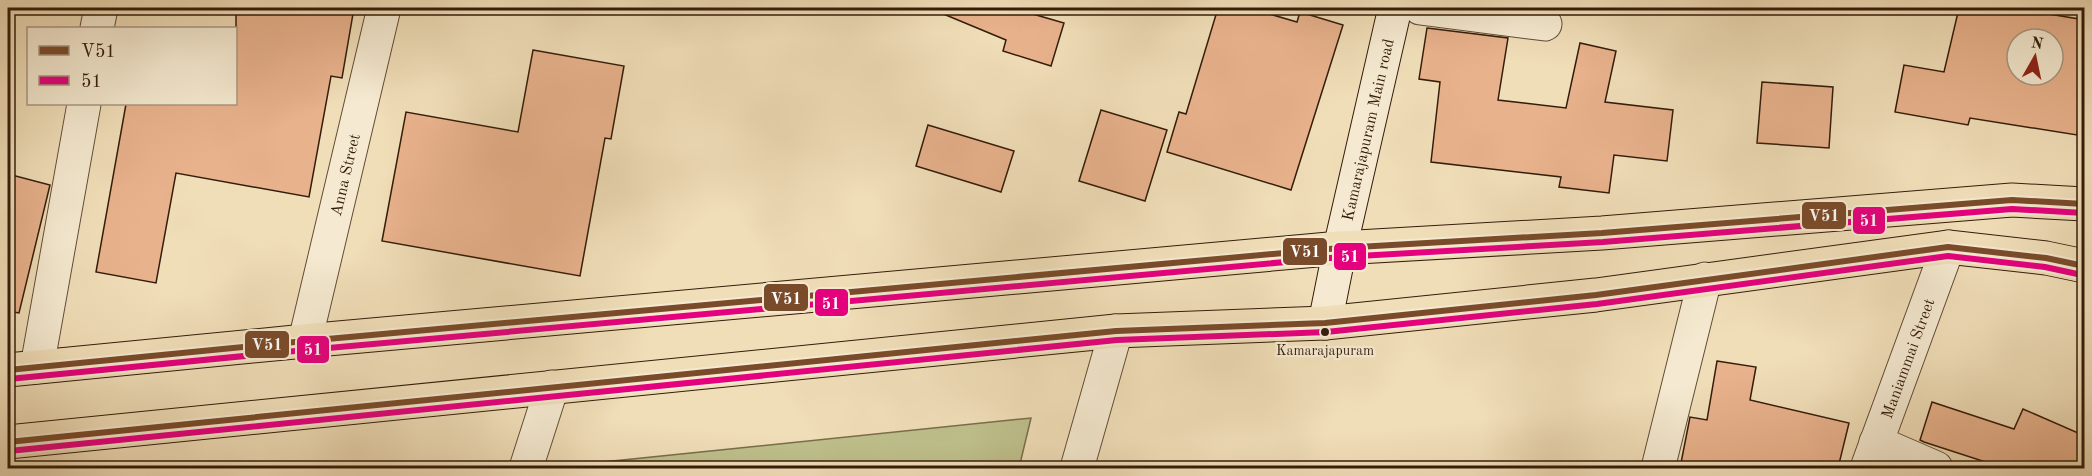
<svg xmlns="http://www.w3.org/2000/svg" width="2092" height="476" viewBox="0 0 2092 476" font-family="'Old Standard TT',serif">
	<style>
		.green { fill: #bec08c; stroke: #796e4b; stroke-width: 1.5 }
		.building { fill: #e8b28c; stroke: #341c0a; stroke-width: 1.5; fill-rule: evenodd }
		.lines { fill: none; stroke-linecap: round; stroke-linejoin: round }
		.street-casing { stroke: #634c36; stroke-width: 35 }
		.secondary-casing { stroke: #341c0a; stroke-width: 35 }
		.primary-casing { stroke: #341c0a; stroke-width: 35 }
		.street { stroke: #f5ead1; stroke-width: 33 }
		.secondary { stroke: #f5ead1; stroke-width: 33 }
		.primary { stroke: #f0deb8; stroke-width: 33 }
		.bus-1-casing { stroke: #f5ead1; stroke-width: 10 }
		.bus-2-casing { stroke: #f5ead1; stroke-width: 10 }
		.bus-1 { stroke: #7a4b2a; stroke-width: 6 }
		.bus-2 { stroke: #e5007d; stroke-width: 6 }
		.bus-dot { fill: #341c0a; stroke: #f5ead1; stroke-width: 2 }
		.labels { text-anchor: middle; stroke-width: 4.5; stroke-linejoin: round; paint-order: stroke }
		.bus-label { font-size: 14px; fill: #341c0a; stroke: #f5ead1 }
		.street-label { font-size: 16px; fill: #341c0a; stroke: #f5ead1 }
		.line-badge { stroke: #f5ead1; stroke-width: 2 }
		.badge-label { font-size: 16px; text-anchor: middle; font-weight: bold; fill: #fff }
	</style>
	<rect width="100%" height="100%" fill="#f0deb8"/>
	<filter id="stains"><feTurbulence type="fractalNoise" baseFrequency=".00333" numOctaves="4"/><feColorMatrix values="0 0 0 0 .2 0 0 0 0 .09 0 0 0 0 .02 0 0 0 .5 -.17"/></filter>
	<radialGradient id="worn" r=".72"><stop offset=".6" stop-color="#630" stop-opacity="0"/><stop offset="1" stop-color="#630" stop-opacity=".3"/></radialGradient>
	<path class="green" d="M1031 418 1019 468H574V465Z"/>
	<g class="building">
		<path d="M236 8H354L342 78 331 76 309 197 176 173 156 283 96 272 126 104H236Z"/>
		<path d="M929 8H1012L1064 23 1051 66 1003 51 1006 40Z"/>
		<path d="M1218 8H1249L1297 22 1300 12 1343 25 1291 190 1167 152 1179 112 1186 114Z"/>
		<path d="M1959 8H2013L2085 20V88L2077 135 1970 118 1968 125 1895 112 1904 65 1944 72ZM2017 39H2053V75H2017Z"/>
		<path d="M1427 28 1508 38 1498 100 1566 108 1580 43 1616 51 1605 102 1673 110 1667 161 1614 155 1609 193 1559 187 1561 177 1431 162 1440 82 1419 79Z"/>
		<path d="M533 50 624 66 611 139 605 138 580 276 382 241 406 112 518 132Z"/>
		<path d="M1762 82 1833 87 1829 148 1757 143Z"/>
		<path d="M1101 110 1167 130 1145 201 1079 181Z"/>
		<path d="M928 125 1014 151 1001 192 916 166Z"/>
		<path d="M8 174 50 185 19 313 8 311Z"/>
		<path d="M1717 361 1756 367 1750 400 1849 423 1838 468H1680L1690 417 1707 420Z"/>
		<path d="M1932 402 2014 429 2023 409 2085 436V468H2004L1924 442 1920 440Z"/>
	</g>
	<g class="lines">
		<defs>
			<g id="street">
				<path d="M1420 8 1545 24"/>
				<path d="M97 28 101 8"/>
				<path id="s1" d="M305 341 384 8"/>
				<path d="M37 367 84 104"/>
				<path d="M1876 442 1936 468"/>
				<path d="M526 468 552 387"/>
				<path d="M1077 468 1116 331"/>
				<path d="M1658 468 1705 279"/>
				<path id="s2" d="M1867 468 1948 247"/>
			</g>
			<g id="secondary">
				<path id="s3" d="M1325 323 1340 248 1395 8"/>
			</g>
			<g id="primary">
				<path d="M8 370 305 341 1340 248 1602 233 2012 200 2084 204"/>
				<path d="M8 442 1116 331 1325 323 1596 295 1948 247 2046 258 2084 266"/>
			</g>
		</defs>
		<use href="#street" class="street-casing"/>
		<use href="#secondary" class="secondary-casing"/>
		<use href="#primary" class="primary-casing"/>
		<use href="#street" class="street"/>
		<use href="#secondary" class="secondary"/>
		<use href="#primary" class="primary"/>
		<defs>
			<g id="bus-1">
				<path d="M8 370 305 341 1340 248 1602 233 2012 200 2084 204"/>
				<path d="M8 442 1116 331 1325 323 1596 295 1948 247 2046 258 2084 266"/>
			</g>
			<g id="bus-2">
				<path d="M9 379 306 350 1341 257 1603 242 2012 209 2084 213"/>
				<path d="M9 451 1117 340 1326 332 1597 304 1948 256 2045 267 2082 275"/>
			</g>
		</defs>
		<use href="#bus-1" class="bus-1-casing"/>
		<use href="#bus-2" class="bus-2-casing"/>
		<use href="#bus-1" class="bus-1"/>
		<use href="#bus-2" class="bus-2"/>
	</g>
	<circle class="bus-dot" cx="1325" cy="332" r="5"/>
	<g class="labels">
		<g class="bus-label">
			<text x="1325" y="355">Kamarajapuram</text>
		</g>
		<g class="street-label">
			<text dy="6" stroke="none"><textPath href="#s3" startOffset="198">Kamarajapuram Main road</textPath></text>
			<text dy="6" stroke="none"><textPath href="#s1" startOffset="171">Anna Street</textPath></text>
			<text dy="6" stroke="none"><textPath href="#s2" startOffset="117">Maniammai Street</textPath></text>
		</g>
	</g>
	<g class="line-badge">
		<rect x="1801" y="201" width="46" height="29" rx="6" fill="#7a4b2a"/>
		<rect x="1852" y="206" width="34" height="29" rx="6" fill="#e5007d"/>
		<rect x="1282" y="237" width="46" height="29" rx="6" fill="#7a4b2a"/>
		<rect x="1333" y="242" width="34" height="29" rx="6" fill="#e5007d"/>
		<rect x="763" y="283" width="46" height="29" rx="6" fill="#7a4b2a"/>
		<rect x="814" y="288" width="35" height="29" rx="6" fill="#e5007d"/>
		<rect x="244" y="330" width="46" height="29" rx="6" fill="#7a4b2a"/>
		<rect x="296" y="335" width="34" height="29" rx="6" fill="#e5007d"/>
	</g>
	<g class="badge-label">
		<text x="1824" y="221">V51</text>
		<text x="1869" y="226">51</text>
		<text x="1305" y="257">V51</text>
		<text x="1350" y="262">51</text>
		<text x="786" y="304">V51</text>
		<text x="831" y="309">51</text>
		<text x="267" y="350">V51</text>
		<text x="313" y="355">51</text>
	</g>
	<rect width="2092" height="476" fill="none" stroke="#f0deb8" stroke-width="30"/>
	<rect x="9" y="9" width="2074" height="458" fill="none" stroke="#341c0a" stroke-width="3"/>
	<rect x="15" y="15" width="2062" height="446" fill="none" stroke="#341c0a" stroke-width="1.5"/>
	<rect x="27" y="27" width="210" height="78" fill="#f5ead1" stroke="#a89881" stroke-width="1.5"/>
	<rect x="39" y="46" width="30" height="9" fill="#7a4b2a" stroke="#a89881" stroke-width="1.5"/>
	<text x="81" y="57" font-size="18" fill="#341c0a">V51</text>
	<rect x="39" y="76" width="30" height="9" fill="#e5007d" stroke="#a89881" stroke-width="1.5"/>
	<text x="81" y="87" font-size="18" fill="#341c0a">51</text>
	<g transform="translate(2035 57) rotate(9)"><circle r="28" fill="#f5ead1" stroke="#a89881" stroke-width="1.5"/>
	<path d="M0-4.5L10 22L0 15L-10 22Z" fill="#8f2418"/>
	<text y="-9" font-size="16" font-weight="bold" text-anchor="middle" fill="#341c0a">N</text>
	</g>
	<rect width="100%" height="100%" filter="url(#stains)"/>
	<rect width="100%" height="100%" fill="url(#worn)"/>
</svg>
